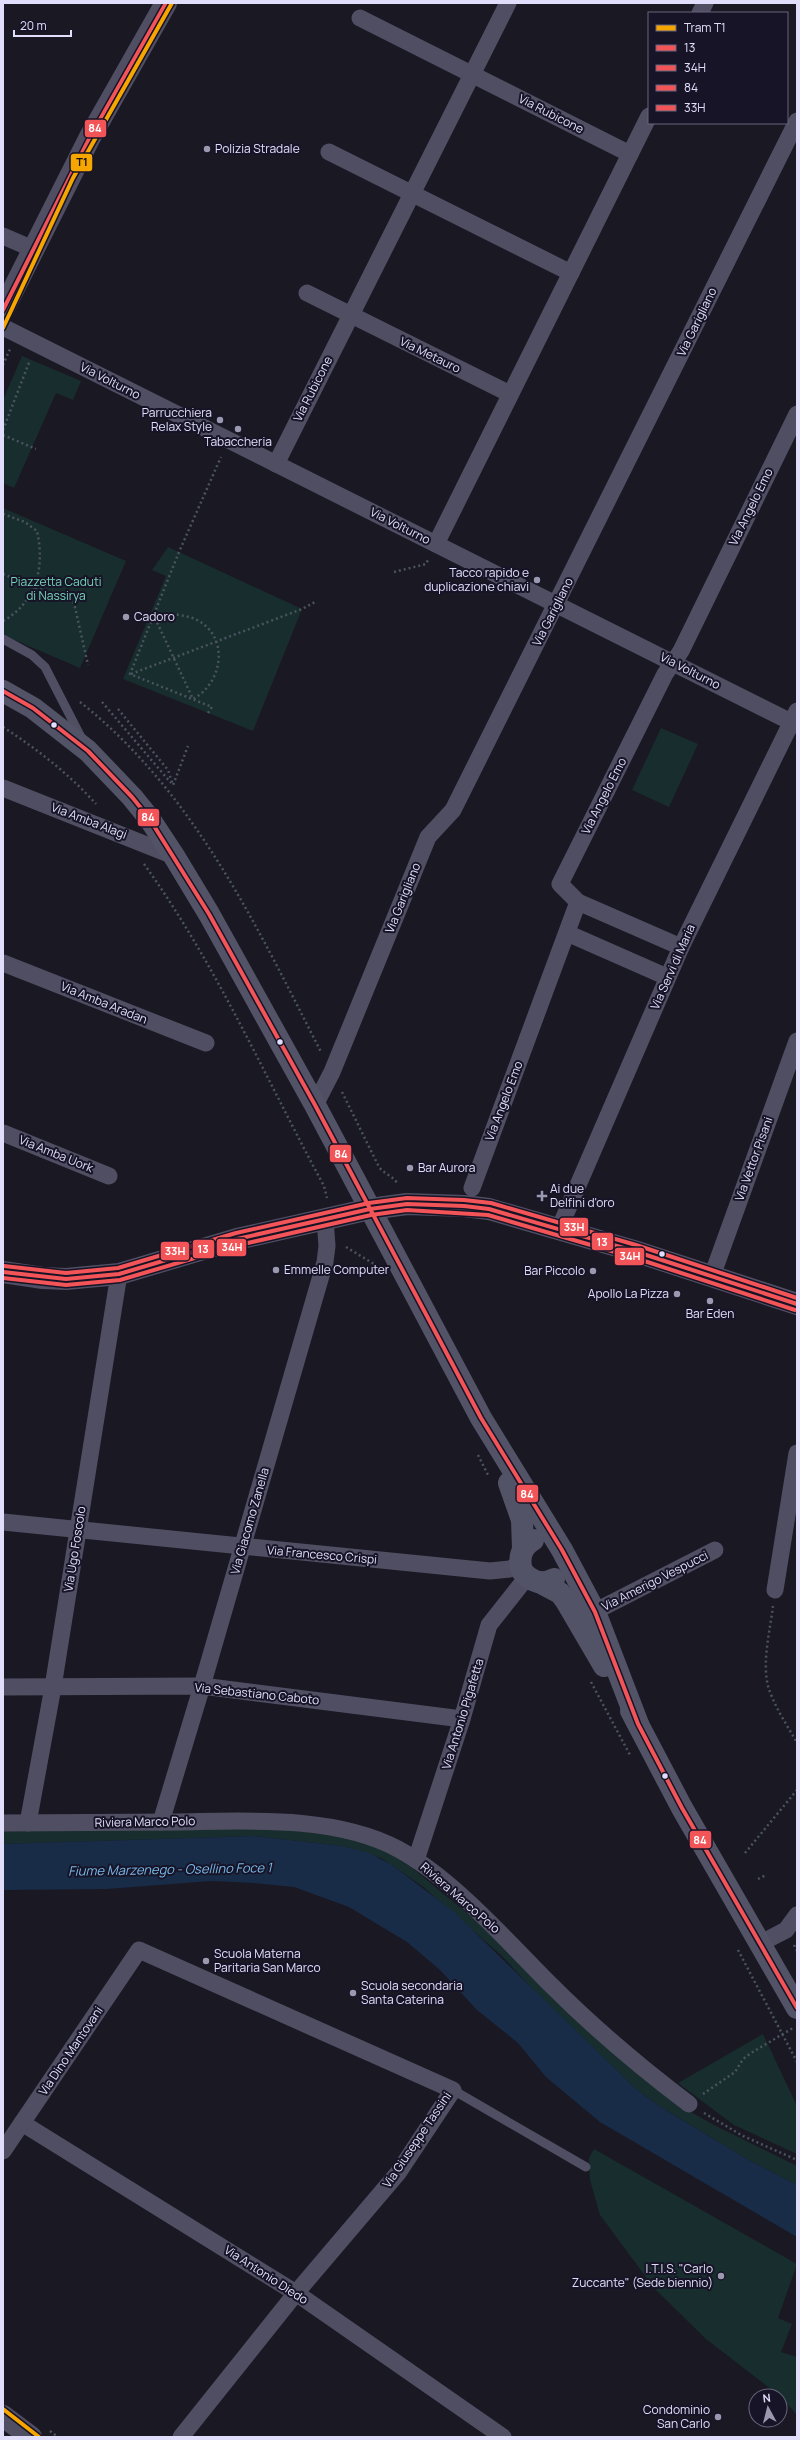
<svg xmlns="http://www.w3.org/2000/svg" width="800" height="2440" viewBox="0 0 800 2440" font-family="Manrope,sans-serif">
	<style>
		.green { fill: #182d2d }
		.water { fill: #182c48 }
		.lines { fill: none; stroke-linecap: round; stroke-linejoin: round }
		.path { stroke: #4a545f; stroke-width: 2.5; stroke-dasharray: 2 3; stroke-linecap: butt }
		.service { stroke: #504e62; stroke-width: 9 }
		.minor { stroke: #504e62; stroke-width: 17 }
		.tertiary { stroke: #504e62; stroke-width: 22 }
		.secondary { stroke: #535367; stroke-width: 22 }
		.bus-1-casing { stroke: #171427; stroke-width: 7 }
		.bus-2-casing { stroke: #171427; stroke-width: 7 }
		.bus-3-casing { stroke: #171427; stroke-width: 7 }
		.bus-4-casing { stroke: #171427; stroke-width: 7 }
		.bus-1 { stroke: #f25458; stroke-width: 4 }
		.bus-2 { stroke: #f25458; stroke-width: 4 }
		.bus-3 { stroke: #f25458; stroke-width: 4 }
		.bus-4 { stroke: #f25458; stroke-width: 4 }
		.tram-1-casing { stroke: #171427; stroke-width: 7 }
		.tram-1 { stroke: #f7a600; stroke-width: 4 }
		.poi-dot { fill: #9b99af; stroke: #171427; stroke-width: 1.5 }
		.bus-dot { fill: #e1defb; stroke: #171427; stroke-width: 1.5 }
		.labels { text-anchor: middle; stroke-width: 4; stroke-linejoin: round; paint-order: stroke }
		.street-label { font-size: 12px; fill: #e1defb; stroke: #171427 }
		.poi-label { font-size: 12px; fill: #e1defb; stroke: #171427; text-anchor: start }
		.park-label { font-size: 12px; fill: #73d2b8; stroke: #171427 }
		.water-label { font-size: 13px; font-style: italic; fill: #7abbed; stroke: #171427 }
		.line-badge { stroke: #171427; stroke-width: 1.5 }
		.badge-label { font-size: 11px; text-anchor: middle; font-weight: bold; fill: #fff }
		.pale-badge-label { font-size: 11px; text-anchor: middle; font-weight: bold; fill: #111 }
	</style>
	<rect width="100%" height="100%" fill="#1a1823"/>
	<g class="green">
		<path d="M22 356 81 381 73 400 56 393 14 488 3 483V400Z"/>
		<path d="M3 508 126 561 80 668 3 635Z"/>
		<path d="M168 547 302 609 253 731 123 679 166 576 152 570Z"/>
		<path d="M661 728 698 744 669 807 632 790Z"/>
		<path d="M256 1828C296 1831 335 1832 373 1845 402 1856 426 1880 450 1899 529 1963 602 2035 677 2104L714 2125 797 2166V2185L747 2159 659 2106 636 2089 541 1998 502 1956 422 1886 381 1858 342 1846 254 1836 3 1844V1829Z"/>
		<path d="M763 2034 797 2106V2154L734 2125 678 2083Z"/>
		<path d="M594 2149 797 2264 778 2318 792 2324 781 2352 797 2357V2415L780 2396 706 2339 654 2288 600 2215 590 2180 589 2158Z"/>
	</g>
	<path class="water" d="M254 1836 342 1846 369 1853 392 1865 454 1912 636 2089 659 2106 747 2159 797 2185V2237L600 2122 546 2077 518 2043 477 2010 440 1970 407 1942 349 1907 294 1887 254 1883 211 1881 107 1889 3 1890V1844Z"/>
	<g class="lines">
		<g class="path">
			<path d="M3 365 10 349"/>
			<path d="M3 430 30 360"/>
			<path d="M3 435 36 449"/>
			<path d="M3 514 25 522 37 531C45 566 37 602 3 621"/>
			<path d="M394 572 426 564 428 560"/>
			<path d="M3 574 74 603 88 665"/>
			<path d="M167 613C178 615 193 616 202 623 230 643 220 685 193 699L154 616Z"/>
			<path d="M131 674 302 609 315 602"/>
			<path d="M80 702C194 792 256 925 321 1052"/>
			<path d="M102 702 171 783"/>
			<path d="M118 709 168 770 173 785 188 746"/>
			<path d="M208 713 212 707 130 674 179 552 221 457"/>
			<path d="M3 727C37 749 69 774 96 804"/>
			<path d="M144 864C216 964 266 1079 324 1186L327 1198"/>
			<path d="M342 1092 379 1167C384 1174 393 1176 397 1183"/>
			<path d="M346 1247 374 1264 377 1269"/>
			<path d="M478 1455 489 1477"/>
			<path d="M773 1606C770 1631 762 1661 768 1686 774 1706 787 1725 797 1743"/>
			<path d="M591 1682 630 1755"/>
			<path d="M745 1853 797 1790"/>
			<path d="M758 1879 766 1875"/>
			<path d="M794 1945 797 1951"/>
			<path d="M738 1950 797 2062"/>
			<path d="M703 2094 735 2072 743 2059 751 2053 793 2028"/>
			<path d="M704 2113 743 2136 797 2160"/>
			<path d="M50 2431 58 2437"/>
		</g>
		<g class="service">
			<path d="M3 639 32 655 45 667 82 739"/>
			<path d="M453 2090 586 2167"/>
		</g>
		<g class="minor">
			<path d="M700 13 705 3"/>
			<path d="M360 18 630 154"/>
			<path d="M329 152 571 273"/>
			<path d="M3 236 33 249"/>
			<path d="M307 293 510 394"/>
			<path d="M3 327 797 725"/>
			<path d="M276 464 508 3"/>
			<path d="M436 544 649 116"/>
			<path d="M3 788 174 856"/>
			<path d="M567 933 667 977"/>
			<path d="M681 947 578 902 560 884 665 674 681 651 797 414"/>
			<path d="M3 963 206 1043"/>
			<path d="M315 1105 332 1072 428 837 453 810 797 121"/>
			<path d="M3 1133 109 1176"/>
			<path d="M472 1188 578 902"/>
			<path d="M559 1229 681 947 797 711"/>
			<path d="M712 1276 797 1041"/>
			<path d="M3 1522 490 1571 510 1569 520 1564"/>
			<path d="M775 1590 797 1453"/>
			<path d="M584 1617 715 1550"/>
			<path d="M3 1687 202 1686 462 1719"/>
			<path d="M161 1822 202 1686 325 1262 327 1246 325 1219"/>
			<path d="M3 1823C61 1823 119 1822 177 1822 246 1821 335 1815 398 1849 453 1879 507 1941 551 1985 594 2028 640 2067 689 2104"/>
			<path d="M28 1823 53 1687 119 1274"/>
			<path d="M416 1860 462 1719 489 1625 527 1577"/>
			<path d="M761 1943 786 1930 797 1915"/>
			<path d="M22 2123 296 2293 503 2437"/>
			<path d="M3 2151 139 1950 453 2090 398 2173 296 2293 181 2437"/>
		</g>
		<g class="tertiary">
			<path d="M3 310 90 137 166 3"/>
			<path d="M3 1272 43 1278 66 1279 119 1274 237 1239 370 1209 407 1204 464 1206 489 1209 634 1251 797 1304"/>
			<path d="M3 2416 31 2437"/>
		</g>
		<g class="secondary">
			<path d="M3 691 33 708 88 751 132 797 149 818 174 856 209 914 315 1105 481 1418 562 1550 595 1612 638 1724"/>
			<path d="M509 1483 522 1520 523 1549"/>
			<path d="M533 1540C521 1547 518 1558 522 1571 531 1582 542 1586 554 1579"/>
			<path d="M541 1583 560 1593 566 1601 604 1666"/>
			<path d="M631 1711 682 1808 797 2008"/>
		</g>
		<defs>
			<path id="bus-1" d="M3 1272 66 1279 119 1274 237 1239 370 1209 407 1204 464 1206 489 1209 634 1251 797 1304"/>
			<path id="bus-2" d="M3 1278 66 1285 120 1280 239 1245 371 1215 407 1210 488 1215 632 1257 795 1310"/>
			<g id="bus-3">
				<path d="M3 310 90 137 166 3"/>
				<path d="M3 691 33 708 88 751 132 797 149 818 209 914 315 1105 481 1418 562 1550 595 1612 638 1724 682 1808 797 2008"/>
			</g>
			<path id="bus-4" d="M4 1266 66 1273 118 1268 236 1233 369 1203 407 1198 464 1200 491 1203 636 1245 797 1298"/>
		</defs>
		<use href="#bus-1" class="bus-1-casing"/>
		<use href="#bus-2" class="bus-2-casing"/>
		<use href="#bus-3" class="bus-3-casing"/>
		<use href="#bus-4" class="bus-4-casing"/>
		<use href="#bus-1" class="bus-1"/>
		<use href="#bus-2" class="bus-2"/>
		<use href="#bus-3" class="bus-3"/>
		<use href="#bus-4" class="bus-4"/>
		<defs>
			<g id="tram-1">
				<path d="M3 328 73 178 172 3"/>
				<path d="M3 2409 39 2437"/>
			</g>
		</defs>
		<use href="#tram-1" class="tram-1-casing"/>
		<use href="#tram-1" class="tram-1"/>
	</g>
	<g class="poi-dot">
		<circle cx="207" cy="149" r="4"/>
		<circle cx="220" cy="420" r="4"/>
		<circle cx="238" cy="429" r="4"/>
		<circle cx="537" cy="580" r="4"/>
		<circle cx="126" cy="617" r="4"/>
		<circle cx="410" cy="1168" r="4"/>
		<path d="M540 1190h4v4h4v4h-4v4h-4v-4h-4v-4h4z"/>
		<circle cx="276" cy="1270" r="4"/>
		<circle cx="593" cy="1271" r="4"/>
		<circle cx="677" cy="1294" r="4"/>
		<circle cx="710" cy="1301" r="4"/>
		<circle cx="206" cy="1961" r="4"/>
		<circle cx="353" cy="1993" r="4"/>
		<circle cx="721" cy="2276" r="4"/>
		<circle cx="718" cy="2417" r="4"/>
	</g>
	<g class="bus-dot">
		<circle cx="54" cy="725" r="3.5"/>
		<circle cx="280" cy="1042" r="3.5"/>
		<circle cx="662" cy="1254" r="3.5"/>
		<circle cx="665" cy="1776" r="3.5"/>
	</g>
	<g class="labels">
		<g class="street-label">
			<text transform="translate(551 114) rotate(27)" y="4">Via Rubicone</text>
			<text transform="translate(697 322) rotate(-64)" y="4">Via Garigliano</text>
			<text transform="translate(430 355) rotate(26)" y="4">Via Metauro</text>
			<text transform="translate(110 381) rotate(27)" y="4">Via Volturno</text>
			<text transform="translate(313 389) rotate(-63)" y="4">Via Rubicone</text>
			<text transform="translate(751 507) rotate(-64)" y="4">Via Angelo Emo</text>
			<text transform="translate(400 526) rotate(27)" y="4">Via Volturno</text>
			<text transform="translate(553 612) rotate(-63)" y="4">Via Garigliano</text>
			<text transform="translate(690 671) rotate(27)" y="4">Via Volturno</text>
			<text transform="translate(604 796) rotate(-63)" y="4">Via Angelo Emo</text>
			<text transform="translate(89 821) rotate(21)" y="4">Via Amba Alagi</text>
			<text transform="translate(403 898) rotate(-68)" y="4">Via Garigliano</text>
			<text transform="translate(673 967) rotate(-66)" y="4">Via Servi di Maria</text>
			<text transform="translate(104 1003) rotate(22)" y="4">Via Amba Aradan</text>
			<text transform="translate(504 1101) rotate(-69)" y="4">Via Angelo Emo</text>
			<text transform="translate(56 1154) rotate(22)" y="4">Via Amba Uork</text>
			<text transform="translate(754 1159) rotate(-70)" y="4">Via Vettor Pisani</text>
			<text transform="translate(250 1521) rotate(-74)" y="4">Via Giacomo Zanella</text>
			<text transform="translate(75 1549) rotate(-81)" y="4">Via Ugo Foscolo</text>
			<text transform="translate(322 1555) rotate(5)" y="4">Via Francesco Crispi</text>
			<text transform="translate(655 1581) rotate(-27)" y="4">Via Amerigo Vespucci</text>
			<text transform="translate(257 1694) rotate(6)" y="4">Via Sebastiano Caboto</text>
			<text transform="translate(463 1714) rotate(-73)" y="4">Via Antonio Pigafetta</text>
			<text transform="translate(145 1822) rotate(-1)" y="4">Riviera Marco Polo</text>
			<text transform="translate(460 1898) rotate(41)" y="4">Riviera Marco Polo</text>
			<text transform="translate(71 2051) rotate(-56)" y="4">Via Dino Mantovani</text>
			<text transform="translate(417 2140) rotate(-56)" y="4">Via Giuseppe Tassini</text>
			<text transform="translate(266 2275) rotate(33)" y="4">Via Antonio Diedo</text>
		</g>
		<g class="poi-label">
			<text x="215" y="153">Polizia Stradale</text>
			<text x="212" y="417" text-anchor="end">Parrucchiera<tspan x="212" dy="14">Relax Style</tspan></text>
			<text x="238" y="446" text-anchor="middle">Tabaccheria</text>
			<text x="529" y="577" text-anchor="end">Tacco rapido e<tspan x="529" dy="14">duplicazione chiavi</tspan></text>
			<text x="134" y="621">Cadoro</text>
			<text x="418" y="1172">Bar Aurora</text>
			<text x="550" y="1193">Ai due<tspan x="550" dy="14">Delfini d'oro</tspan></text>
			<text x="284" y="1274">Emmelle Computer</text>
			<text x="585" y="1275" text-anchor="end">Bar Piccolo</text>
			<text x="669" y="1298" text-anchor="end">Apollo La Pizza</text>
			<text x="710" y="1318" text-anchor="middle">Bar Eden</text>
			<text x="214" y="1958">Scuola Materna<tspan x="214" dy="14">Paritaria San Marco</tspan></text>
			<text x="361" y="1990">Scuola secondaria<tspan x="361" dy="14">Santa Caterina</tspan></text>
			<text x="713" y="2273" text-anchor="end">I.T.I.S. "Carlo<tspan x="713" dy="14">Zuccante" (Sede biennio)</tspan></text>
			<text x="710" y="2414" text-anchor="end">Condominio<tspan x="710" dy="14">San Carlo</tspan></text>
		</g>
		<g class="park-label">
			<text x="56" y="586">Piazzetta Caduti<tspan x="56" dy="14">di Nassirya</tspan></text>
		</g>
		<g class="water-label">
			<text transform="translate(170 1869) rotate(-1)" y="5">Fiume Marzenego - Osellino Foce 1</text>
		</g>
	</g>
	<g class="line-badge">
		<rect x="84" y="119" width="23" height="19" rx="4" fill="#f25458"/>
		<rect x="70" y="153" width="23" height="19" rx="4" fill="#f7a600"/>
		<rect x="137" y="808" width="23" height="19" rx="4" fill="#f25458"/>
		<rect x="329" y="1144" width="23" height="19" rx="4" fill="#f25458"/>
		<rect x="559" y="1217" width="30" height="20" rx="4" fill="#f25458"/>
		<rect x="591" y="1232" width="23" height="19" rx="4" fill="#f25458"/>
		<rect x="216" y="1238" width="31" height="19" rx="4" fill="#f25458"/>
		<rect x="192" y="1239" width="23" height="20" rx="4" fill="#f25458"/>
		<rect x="160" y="1241" width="30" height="20" rx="4" fill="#f25458"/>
		<rect x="614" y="1247" width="31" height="19" rx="4" fill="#f25458"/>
		<rect x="516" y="1484" width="23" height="19" rx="4" fill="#f25458"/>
		<rect x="689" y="1830" width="23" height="19" rx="4" fill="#f25458"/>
	</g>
	<g class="badge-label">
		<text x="95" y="132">84</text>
		<text x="148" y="821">84</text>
		<text x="341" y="1158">84</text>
		<text x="574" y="1231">33H</text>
		<text x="602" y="1246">13</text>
		<text x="232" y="1251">34H</text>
		<text x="203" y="1253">13</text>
		<text x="175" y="1255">33H</text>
		<text x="630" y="1260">34H</text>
		<text x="527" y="1498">84</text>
		<text x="700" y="1844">84</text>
	</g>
	<g class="pale-badge-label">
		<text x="82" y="166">T1</text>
	</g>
	<rect width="800" height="2440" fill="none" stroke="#e1defb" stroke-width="8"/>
	<rect x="648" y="12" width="140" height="112" fill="#171427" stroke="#68657c"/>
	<rect x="656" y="25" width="20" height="6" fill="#f7a600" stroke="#68657c"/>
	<text x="684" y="32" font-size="12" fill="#e1defb">Tram T1</text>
	<rect x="656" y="45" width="20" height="6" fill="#f25458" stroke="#68657c"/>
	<text x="684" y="52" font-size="12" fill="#e1defb">13</text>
	<rect x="656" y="65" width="20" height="6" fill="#f25458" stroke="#68657c"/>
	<text x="684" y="72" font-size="12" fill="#e1defb">34H</text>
	<rect x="656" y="85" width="20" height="6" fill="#f25458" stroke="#68657c"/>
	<text x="684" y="92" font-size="12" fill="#e1defb">84</text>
	<rect x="656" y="105" width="20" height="6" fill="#f25458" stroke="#68657c"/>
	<text x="684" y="112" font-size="12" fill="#e1defb">33H</text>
	<g transform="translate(768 2408) rotate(353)"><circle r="19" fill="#171427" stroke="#68657c"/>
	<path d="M0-3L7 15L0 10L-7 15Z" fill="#9b99af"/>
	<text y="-6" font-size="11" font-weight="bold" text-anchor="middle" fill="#e1defb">N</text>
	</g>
	<path d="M14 30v6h57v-6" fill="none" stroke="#e1defb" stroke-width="2"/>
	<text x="20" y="30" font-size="12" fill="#e1defb" stroke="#171427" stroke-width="3" paint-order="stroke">20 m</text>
</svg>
